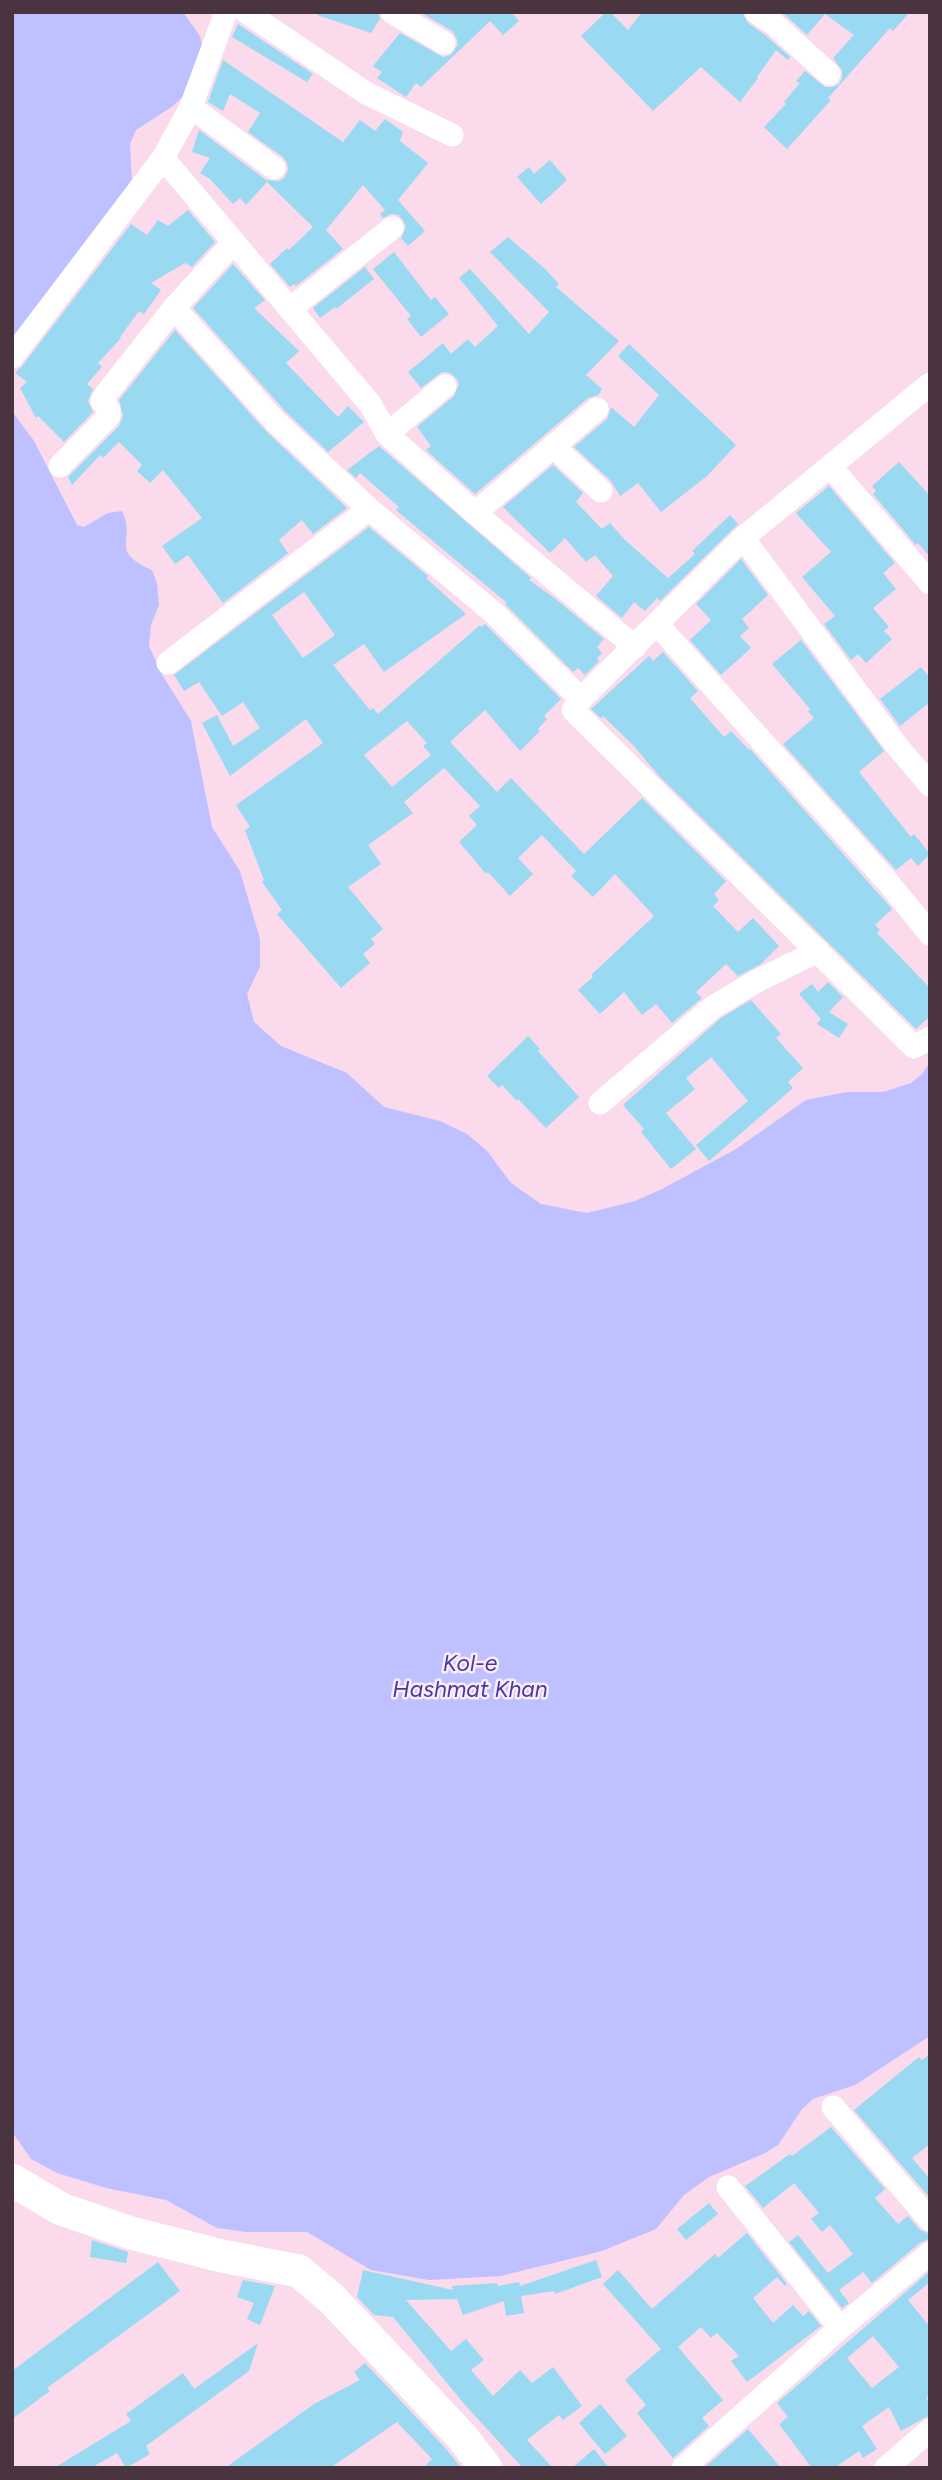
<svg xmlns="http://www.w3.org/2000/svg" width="942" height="2480" viewBox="0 0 942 2480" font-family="Figtree,sans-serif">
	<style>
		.water { fill: #bfc0ff }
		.building { fill: #99d9f1; fill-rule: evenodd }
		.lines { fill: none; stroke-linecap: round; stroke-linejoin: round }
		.street { stroke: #fff; stroke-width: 23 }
		.secondary { stroke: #fff; stroke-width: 33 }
		.labels { text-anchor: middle; stroke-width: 5; stroke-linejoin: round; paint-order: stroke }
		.water-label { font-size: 23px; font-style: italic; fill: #4a36ab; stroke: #faeef4 }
	</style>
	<rect width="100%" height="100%" fill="#fbdaec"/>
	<g class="water">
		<path d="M12 12H183L200 36 204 57 195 85 173 106 136 130 130 144 132 181 12 344Z"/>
		<path d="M12 411 34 441 77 525 84 527 108 513 122 511C137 540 107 550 152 570L157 583 159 605 151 625 149 646 161 673 191 721 212 827 240 871 260 939V967L247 994 254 1022 281 1046 347 1073 384 1107 440 1121 467 1134 488 1152 511 1183 541 1204 587 1213 635 1201 662 1189 736 1149 806 1100 847 1092H883L911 1083 922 1074 930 1062V2036L855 2085 813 2099 802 2109 778 2145 765 2153 709 2177 684 2195 656 2229 602 2251 501 2276 429 2280 371 2270 307 2232H247L217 2228 166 2200 106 2188 57 2173 31 2159 12 2132Z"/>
	</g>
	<g class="building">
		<path d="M317 12H378L380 19 371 33 317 15Z"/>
		<path d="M420 12H511L519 21 503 35 490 21 421 87 416 83 406 97 377 78 382 72 373 66 400 33 443 57 451 55 458 44 456 37 452 31Z"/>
		<path d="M606 12H610L628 30 642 12H742L748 23 765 35 790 57 788 60 776 50 757 77 758 78 740 102 701 67 653 111 581 36Z"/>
		<path d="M782 12H910L893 31 890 28 828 98 831 100 787 149 764 127 786 104 784 102 800 83 796 81 805 71 825 87H833L839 84 842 78V70L833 58 854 35 825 14 807 35Z"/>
		<path d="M238 24 313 74 307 82 232 37Z"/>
		<path d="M223 60 343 142 360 120 375 131 385 119 403 132 400 141 428 163 398 200 425 231 408 246 401 238 406 227 403 220 398 215 391 214 383 218 380 214 385 210 363 185 326 230 343 249 296 286 294 284 290 287 270 264 287 248 289 250 313 227 267 182 246 205 240 198 233 204 210 179 200 173 210 158 192 152 199 130 266 180 279 181 285 177 288 170 287 163 283 157 248 132 260 113 230 94 223 111 208 102Z"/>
		<path d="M550 160 567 180 541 204 517 177 529 167 534 174Z"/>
		<path d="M188 210 215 242 192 267 185 263 151 283 161 290 144 314 139 311 120 337 121 338 98 363 102 367 87 384 93 389 88 401 93 412 64 442 38 416 36 418 20 388 27 382 15 373 23 365 131 224 147 235 158 220 168 226Z"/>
		<path d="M508 237 544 268 559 284 556 287 619 341 586 375 602 389 598 395 588 398 475 494 426 450 431 446 417 427 454 396 459 384 456 378 450 373 442 372 421 388 408 372 443 343 451 354 468 339 475 347 498 326 459 278 470 269 529 334 549 312 490 252Z"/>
		<path d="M394 252 431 300 435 297 449 314 421 337 407 319 411 316 373 269Z"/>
		<path d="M233 264 265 300 254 308 299 351 286 363 338 417 348 406 364 422 328 452 286 412 193 308Z"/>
		<path d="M365 267 374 279 336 309 335 307 320 318 313 308Z"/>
		<path d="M175 330 266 431 347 508 313 534 302 520 279 540 288 553 223 603 188 555 175 564 162 546 202 518 163 470 150 483 137 471 142 465 119 442 103 458 100 455 72 485 68 477 119 426 123 416 119 400Z"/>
		<path d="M629 344 736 445 707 476 661 512 638 483 620 496 611 481 574 447 607 419 611 407 634 427 659 395 618 356Z"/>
		<path d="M379 446 531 578 529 580 553 597 604 639 597 647 602 653 597 658 599 661 585 675 578 668 573 672 505 604 507 603 396 510 399 507 360 473 356 478 347 470Z"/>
		<path d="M899 462 930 496V557L918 543 916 545 873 494 876 491 872 486Z"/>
		<path d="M553 465 583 493 576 502 602 529 610 523 624 539 668 578 695 554 692 551 730 515 738 524 660 601 657 598 645 611 634 602 622 618 596 596 613 576 595 555 586 562 565 538 550 553 503 507Z"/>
		<path d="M829 486 895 563 883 573 896 589 873 608 889 627 884 631 892 639 866 663 858 654 851 660 824 624 835 616 802 577 831 552 796 513Z"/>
		<path d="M369 527 428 576 426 578 466 614 384 672 364 644 333 665 370 710 373 708 378 714 480 625 481 627 485 624 561 699 544 716 547 719 538 729 540 731 520 751 485 710 450 742 497 792 511 778 584 854 642 798 726 881 714 894 719 900 713 906 738 932 753 918 779 946 761 964 738 976 726 964 696 992 702 998 672 1023 656 1004 642 1015 624 992 600 1014 578 990 593 977 591 975 654 916 615 874 593 897 571 876 576 871 542 835 518 858 533 874 510 896 488 872 486 874 459 842 477 825 469 816 480 806 444 768 404 802 413 813 368 845 381 864 348 887 383 929 371 939 375 944 363 954 370 963 341 988 277 914 282 910 262 882 264 880 245 830 250 827 236 805 323 743 306 719 230 776 202 723 217 715 233 746 260 728 243 702 222 716 199 682 184 691 174 675ZM304 592 335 635 303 658 272 615ZM407 721 427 743 423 746 431 755 392 787 364 755Z"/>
		<path d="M741 559 768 595 742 619 749 628 740 636 751 648 721 675 690 640 711 620 696 604Z"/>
		<path d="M801 640 884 751 859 772 911 837 914 834 930 854 918 866 911 858 896 870 783 744 814 718 808 711 810 709 772 664Z"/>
		<path d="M663 652 698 691 690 698 724 737 731 731 749 750 750 749 892 909 875 925 880 930 877 933 930 988V1016L916 1029 659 776 633 745 603 716 601 718 591 709 649 656 653 661Z"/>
		<path d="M921 667 930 678V702L900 726 880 699Z"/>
		<path d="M828 982 843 997 829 1012 848 1024 839 1038 817 1024 821 1019 799 994 812 984 818 992Z"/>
		<path d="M751 1000 781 1034 776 1038 803 1068 788 1082 793 1088 709 1161 696 1145 748 1101 711 1057 686 1078 695 1089 666 1113 696 1149 671 1169 641 1132 644 1129 623 1105 721 1018Z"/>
		<path d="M528 1036 540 1049 538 1051 579 1097 546 1128 518 1099 517 1101 502 1085 499 1088 487 1076Z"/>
		<path d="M930 2054V2144L912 2158 930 2179V2198L854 2110 919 2057 922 2060Z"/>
		<path d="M831 2127 885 2189 875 2198 898 2224 908 2216 920 2230 930 2234V2239L921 2242 872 2283 863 2272 839 2290 849 2303 842 2308 789 2242 798 2235 828 2273 853 2254 830 2225 822 2232 811 2219 819 2213 794 2183 763 2208 745 2186 790 2154 792 2156Z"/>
		<path d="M709 2203 718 2214 686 2240 677 2229Z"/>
		<path d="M747 2233 787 2284 785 2286 777 2277 753 2298 773 2323 793 2305 803 2316 809 2311 821 2326 747 2382 731 2361 739 2356 717 2333 711 2338 701 2327 678 2347 723 2400 702 2418 709 2426 673 2458 637 2413 646 2405 625 2380 661 2349 603 2284 618 2270 652 2309 715 2254 718 2258Z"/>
		<path d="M92 2240 128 2252 126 2263 90 2257Z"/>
		<path d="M596 2260 602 2277 555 2294 554 2291 521 2296 524 2313 506 2316 504 2301 463 2315 457 2299 406 2300 451 2351 466 2339 484 2360 471 2370 493 2396 520 2370 532 2383 553 2367 582 2406 563 2420 559 2415 527 2440 553 2468H523L465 2405 393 2317 374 2315 357 2297 363 2270 453 2290 452 2286 497 2283 498 2286 519 2282 520 2286Z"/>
		<path d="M158 2262 180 2291 47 2388 50 2391 12 2419V2371Z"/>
		<path d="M930 2271V2282L908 2300 930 2327V2395L926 2398 930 2403V2415L901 2431 889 2407 862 2426 877 2449 863 2458 859 2451 834 2468H812L779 2424 788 2417 777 2403ZM873 2336 899 2367 872 2388 847 2358Z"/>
		<path d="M243 2280 275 2286 260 2325 247 2319 254 2303 237 2297Z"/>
		<path d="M258 2343 249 2371 146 2446 150 2454 126 2468 117 2453 91 2468H54L131 2421 126 2414 183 2373 194 2389Z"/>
		<path d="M365 2363 447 2450 461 2468H423L432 2459 397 2422 330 2468H225L314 2404 360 2380 354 2372Z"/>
		<path d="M600 2404 627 2436 605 2454 579 2423Z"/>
		<path d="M748 2429 781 2468H704Z"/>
		<path d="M594 2449 609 2468H572Z"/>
	</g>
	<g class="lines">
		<g class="street">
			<path d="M246 12 366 93 452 135"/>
			<path d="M392 12 444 43"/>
			<path d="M756 12 774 24 829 74"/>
			<path d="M191 107 274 168"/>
			<path d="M163 158 370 404 387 434 475 513 635 647"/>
			<path d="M233 243 174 308 276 422 369 509 494 613 581 699"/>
			<path d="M290 309 392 228"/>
			<path d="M12 357 163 158 191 107 226 12"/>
			<path d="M930 384 743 538 581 699 573 710 914 1047 930 1038"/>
			<path d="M387 434 445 386"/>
			<path d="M553 446 601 491"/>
			<path d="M60 466 109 416V410L102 401 106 394 174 308"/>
			<path d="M831 467 930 583"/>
			<path d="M475 513 597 409"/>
			<path d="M743 538 897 746 930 785"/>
			<path d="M657 624 887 881 930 934"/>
			<path d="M168 663 369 509"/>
			<path d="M600 1103 713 1007 755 982 818 951"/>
			<path d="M833 2107 930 2220"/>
			<path d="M728 2187 840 2328"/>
			<path d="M683 2468 840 2328 930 2253"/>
			<path d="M886 2468 930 2430"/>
		</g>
		<path class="secondary" d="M12 2180 61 2209 131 2233 222 2256 299 2271 333 2300 462 2437 486 2468"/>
	</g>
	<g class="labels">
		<g class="water-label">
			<text x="470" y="1671">Kol-e<tspan x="470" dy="26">Hashmat Khan</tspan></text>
		</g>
	</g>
	<rect width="942" height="2480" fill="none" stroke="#4a3440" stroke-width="28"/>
</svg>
